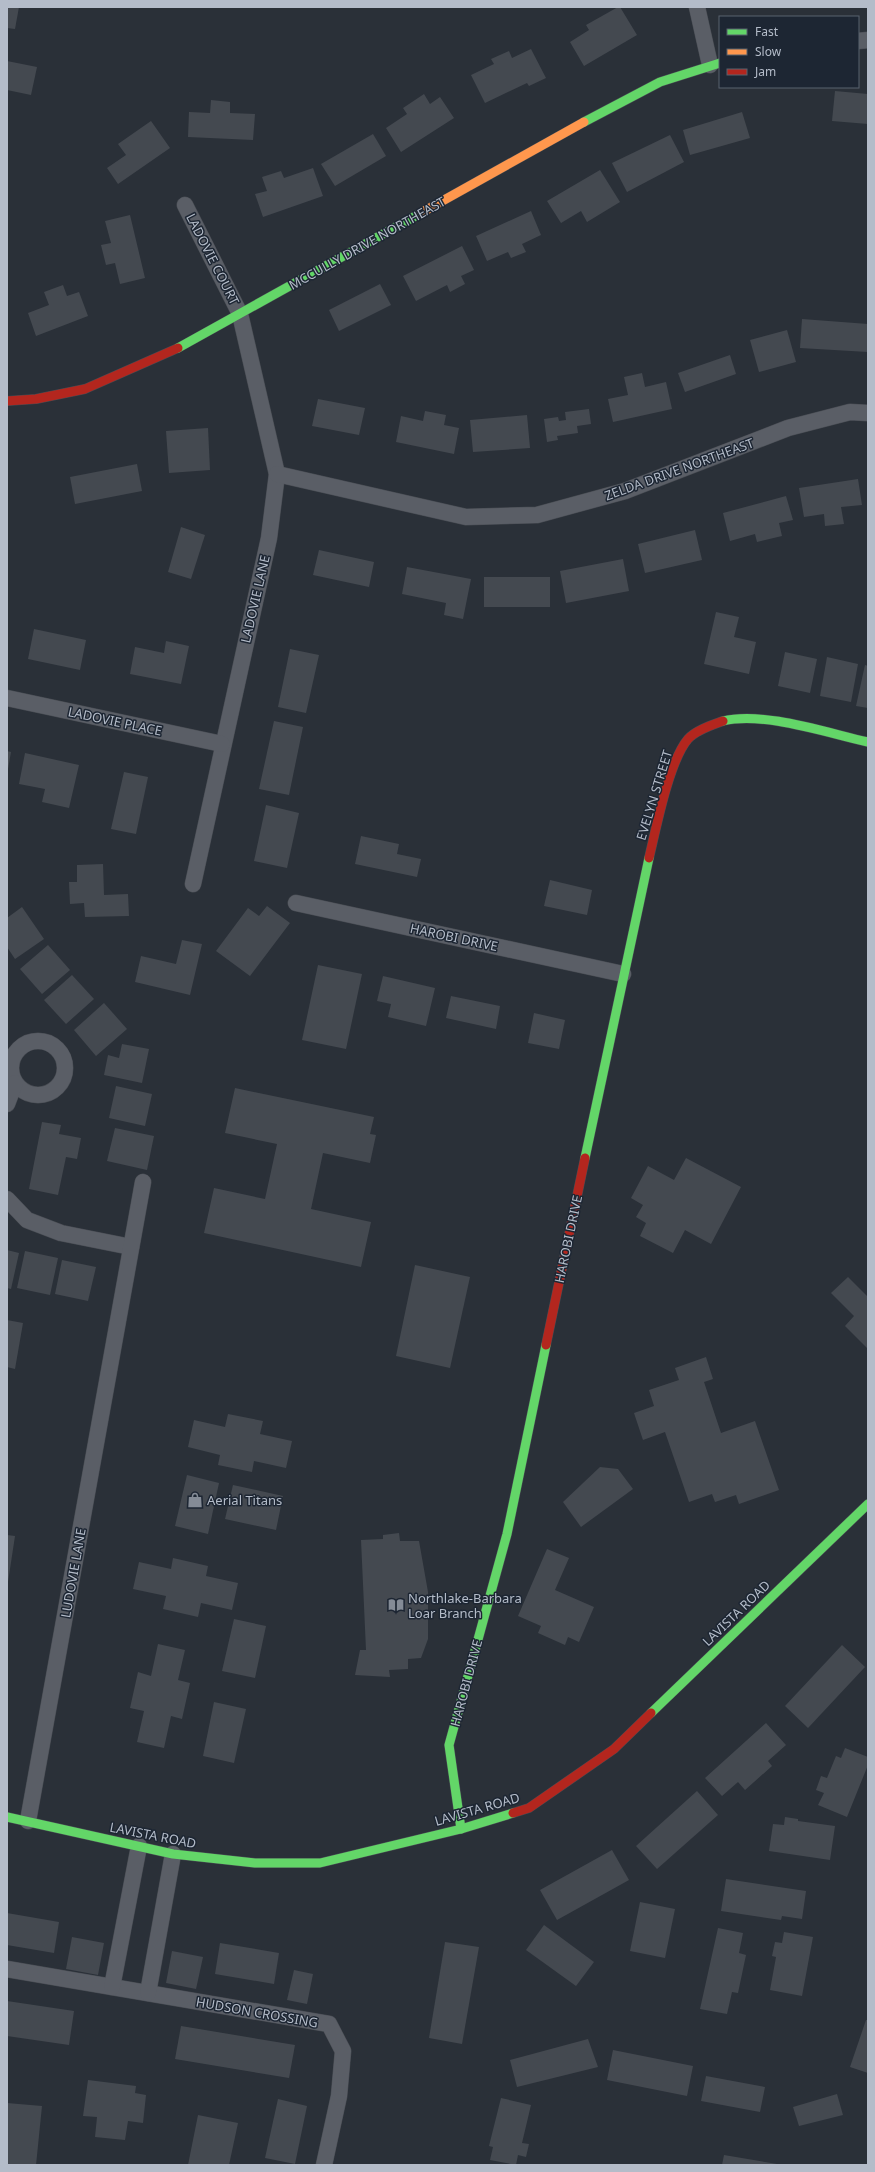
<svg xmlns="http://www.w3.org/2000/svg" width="875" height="2172" viewBox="0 0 875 2172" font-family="'Noto Sans',sans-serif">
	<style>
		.building { fill: #444950 }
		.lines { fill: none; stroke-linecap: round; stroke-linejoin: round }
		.street-casing { stroke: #484c53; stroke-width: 17 }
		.fast-casing { stroke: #484c53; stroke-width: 10 }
		.slow-casing { stroke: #484c53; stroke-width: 10 }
		.jam-casing { stroke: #484c53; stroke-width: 10 }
		.street { stroke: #5a5e66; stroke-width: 16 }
		.fast { stroke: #63d668; stroke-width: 9 }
		.slow { stroke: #ff974d; stroke-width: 9 }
		.jam { stroke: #b3261e; stroke-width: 9 }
		.labels { text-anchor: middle; stroke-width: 3; stroke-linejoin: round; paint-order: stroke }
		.street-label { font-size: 13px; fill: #b4bcc9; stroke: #1d2633 }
		.poi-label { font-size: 13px; fill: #b4bcc9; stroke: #1d2633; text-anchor: start }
	</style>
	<rect width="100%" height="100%" fill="#2a3038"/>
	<g class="building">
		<path d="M7 7H19L15 29 7 28Z"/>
		<path d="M618 7H620L637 35 584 66 570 42 589 30 586 25Z"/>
		<path d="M531 49 546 78 529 86 527 83 485 103 471 75 494 64 491 59 509 51 512 58Z"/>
		<path d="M7 61 37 67 31 95 7 90Z"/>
		<path d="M835 91 868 94V124L832 121Z"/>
		<path d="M424 94 430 104 440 97 454 118 401 152 386 128 407 114 403 108Z"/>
		<path d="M211 100 230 102V113L255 114 253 140 188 137 189 112 210 113Z"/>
		<path d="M742 112 750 138 690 155 683 130Z"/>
		<path d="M151 121 170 148 118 184 107 168 126 155 118 144Z"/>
		<path d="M373 134 386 156 335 186 321 164Z"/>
		<path d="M670 135 684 162 627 192 612 163Z"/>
		<path d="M313 168 323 196 263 217 255 194 267 191 262 177 281 171 284 178Z"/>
		<path d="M600 170 620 202 587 222 581 211 561 223 547 201Z"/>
		<path d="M531 211 541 235 522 244 526 252 511 258 508 252 487 261 476 236Z"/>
		<path d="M130 215 145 278 120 284 115 263 106 265 101 245 111 243 105 221Z"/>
		<path d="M462 246 474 270 461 276 465 284 450 292 447 285 416 301 403 276Z"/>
		<path d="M380 284 391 305 339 331 329 310Z"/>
		<path d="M63 285 67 296 79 292 88 316 36 336 28 313 49 305 44 292Z"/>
		<path d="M802 319 868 324V352L800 348Z"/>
		<path d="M787 330 796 362 759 372 750 340Z"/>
		<path d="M730 355 736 374 685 392 678 373Z"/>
		<path d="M642 373 645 387 666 382 672 409 613 422 608 399 628 395 624 377Z"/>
		<path d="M318 399 365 408 359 435 312 426Z"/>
		<path d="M589 409 591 424 577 426 578 433 557 436 558 440 547 442 544 419 558 417 559 421 566 420 565 412Z"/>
		<path d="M425 411 446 415 444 425 459 428 454 454 396 442 401 416 423 421Z"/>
		<path d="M527 415 530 448 473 452 470 420Z"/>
		<path d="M208 428 210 470 169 473 166 431Z"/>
		<path d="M137 464 142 491 75 504 70 477Z"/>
		<path d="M858 479 862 505 841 507 844 524 825 526 824 514 804 517 799 488Z"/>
		<path d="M786 496 793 520 779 523 782 536 757 542 755 534 730 541 723 513Z"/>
		<path d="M181 527 205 535 191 579 168 572Z"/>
		<path d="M695 530 702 560 645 573 638 544Z"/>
		<path d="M319 550 374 562 369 587 313 575Z"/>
		<path d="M623 559 629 591 566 603 560 571Z"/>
		<path d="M407 567 471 579 463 619 444 615 446 603 402 594Z"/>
		<rect x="484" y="577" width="66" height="30"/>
		<path d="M716 612 739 617 734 637 756 642 749 674 704 664Z"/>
		<path d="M34 629 86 640 80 670 28 659Z"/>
		<path d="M166 641 189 646 181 684 130 674 135 647 164 653Z"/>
		<path d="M290 649 319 655 306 713 278 707Z"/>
		<path d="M785 652 817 659 810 693 778 686Z"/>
		<path d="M827 657 858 664 851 702 820 696Z"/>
		<path d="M865 665 868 666V708L856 706Z"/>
		<path d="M274 721 303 727 289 795 259 789Z"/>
		<path d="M7 751 11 752 8 769H7Z"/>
		<path d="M25 753 79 765 69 808 42 802 45 789 19 784Z"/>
		<path d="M124 772 148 777 136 834 111 829Z"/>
		<path d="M266 805 299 813 287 868 254 861Z"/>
		<path d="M361 836 399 844 397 854 421 859 417 877 355 864Z"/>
		<path d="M103 864 104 895 128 894 129 916 85 917 84 903 70 904 69 882H77V865Z"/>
		<path d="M550 880 592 890 587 915 544 906Z"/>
		<path d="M267 906 290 923 250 976 216 951 248 908 259 916Z"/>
		<path d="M22 907 44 939 15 959 7 947V918Z"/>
		<path d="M182 940 202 944 190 995 135 982 141 956 176 964Z"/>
		<path d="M48 945 70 970 42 994 20 969Z"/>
		<path d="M318 965 362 974 346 1049 302 1040Z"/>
		<path d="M72 975 94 999 66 1024 44 1000Z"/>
		<path d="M383 976 435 988 426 1026 388 1017 391 1004 377 1001Z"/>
		<path d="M451 996 500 1006 496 1029 446 1018Z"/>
		<path d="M104 1003 127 1029 96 1056 74 1030Z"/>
		<path d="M534 1013 565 1020 559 1049 528 1043Z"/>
		<path d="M122 1044 149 1049 142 1083 104 1075 108 1055 119 1058Z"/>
		<path d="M116 1086 152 1094 145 1126 109 1118Z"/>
		<path d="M235 1088 374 1117 370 1134 376 1135 370 1163 323 1153 311 1209 371 1222 361 1267 204 1233 214 1188 265 1199 277 1144 225 1133Z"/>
		<path d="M42 1122 61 1125 59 1134 81 1138 77 1159 66 1157 58 1195 29 1189Z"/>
		<path d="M115 1128 154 1136 147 1170 107 1161Z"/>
		<path d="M686 1158 741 1187 711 1244 685 1230 673 1253 640 1236 646 1223 636 1217 643 1205 631 1198 648 1166 674 1180Z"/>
		<path d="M7 1250 19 1253 11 1289 7 1288Z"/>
		<path d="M25 1251 58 1258 50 1295 17 1288Z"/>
		<path d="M62 1260 96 1267 88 1301 55 1294Z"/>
		<path d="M415 1265 470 1277 450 1368 396 1356Z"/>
		<path d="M848 1277 868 1297V1349L845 1326 854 1316 831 1293Z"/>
		<path d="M7 1320 23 1323 15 1369 7 1367Z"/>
		<path d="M706 1357 713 1379 704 1382 721 1433 755 1421 779 1490 739 1504 736 1495 715 1502 712 1494 689 1502 665 1432 643 1440 634 1413 654 1406 649 1390 679 1380 675 1368Z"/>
		<path d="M228 1414 263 1421 260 1434 292 1441 286 1468 254 1461 252 1472 218 1465 220 1455 188 1447 194 1420 225 1427Z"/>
		<path d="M600 1467 618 1469 633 1489 581 1527 563 1502Z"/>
		<path d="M187 1475 219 1483 208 1534 175 1526Z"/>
		<path d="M233 1485 283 1496 276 1530 225 1519Z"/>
		<path d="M399 1533 400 1541H419L428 1592V1639L421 1658 408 1659V1669L389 1670 390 1677 355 1675 360 1650H366L361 1540 383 1539V1535Z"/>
		<path d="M7 1535 15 1536 8 1582H7Z"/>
		<path d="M547 1549 569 1558 555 1590 594 1607 579 1642 568 1637 565 1645 538 1633 541 1626 518 1616Z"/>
		<path d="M173 1558 208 1566 206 1576 238 1583 232 1610 201 1603 198 1617 163 1609 166 1596 133 1589 139 1562 171 1569Z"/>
		<path d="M234 1619 266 1626 255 1678 222 1671Z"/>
		<path d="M158 1644 185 1650 178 1680 190 1683 182 1719 171 1716 164 1748 137 1742 144 1711 130 1708 138 1672 151 1676Z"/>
		<path d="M842 1645 865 1667 808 1728 785 1706Z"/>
		<path d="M214 1702 246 1709 234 1763 203 1756Z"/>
		<path d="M766 1723 786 1745 768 1761 772 1766 745 1790 738 1782 722 1796 705 1778Z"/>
		<path d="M845 1748 868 1757V1765L847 1817 818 1805 824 1793 816 1790 821 1776 827 1778 836 1756 841 1758Z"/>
		<path d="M697 1791 718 1815 657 1869 636 1846Z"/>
		<path d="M785 1817 798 1819V1821L835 1826 830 1860 769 1851 773 1824 784 1825Z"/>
		<path d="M612 1850 629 1880 557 1920 540 1890Z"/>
		<path d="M726 1879 806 1891 802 1919 782 1916 781 1920 721 1911Z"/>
		<path d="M640 1902 675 1909 665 1958 630 1951Z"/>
		<path d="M7 1913 59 1922 54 1953 7 1945Z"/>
		<path d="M544 1925 594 1962 576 1986 526 1950Z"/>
		<path d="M718 1928 743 1933 739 1953 746 1955 738 1993 732 1992 727 2014 700 2009Z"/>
		<path d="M784 1932 813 1937 802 1996 770 1990 776 1957 772 1956 775 1942 782 1943Z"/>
		<path d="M72 1937 104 1943 98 1975 66 1969Z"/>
		<path d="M445 1942 479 1947 462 2044 429 2038Z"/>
		<path d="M220 1943 279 1953 274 1984 215 1974Z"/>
		<path d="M172 1951 203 1957 196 1989 166 1983Z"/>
		<path d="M294 1970 313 1974 307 2004 287 2000Z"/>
		<path d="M7 2001 74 2011 69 2045 7 2036Z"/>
		<path d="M866 2020H868V2073L850 2067Z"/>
		<path d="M181 2026 295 2045 289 2078 175 2059Z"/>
		<path d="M588 2039 598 2067 517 2087 510 2060Z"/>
		<path d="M613 2050 693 2066 687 2096 607 2080Z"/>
		<path d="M706 2076 765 2087 760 2112 701 2101Z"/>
		<path d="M88 2080 136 2086 135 2093 146 2095 143 2123 128 2121 125 2140 95 2137 97 2117 83 2116Z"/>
		<path d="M837 2094 843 2115 799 2126 793 2107Z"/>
		<path d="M501 2098 531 2105 522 2143 529 2144 526 2157 518 2155 516 2165 490 2160 493 2147 489 2146Z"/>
		<path d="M278 2099 307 2106 295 2164 265 2158Z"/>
		<path d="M7 2103 42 2106 36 2165H7Z"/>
		<path d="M198 2115 238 2123 229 2165H188Z"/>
		<path d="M724 2155 777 2164V2165H722Z"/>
	</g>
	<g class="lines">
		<defs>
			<g id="street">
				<path d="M697 7 710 65"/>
				<path d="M858 41 868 40"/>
				<path d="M185 205 240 314 277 474 269 538 193 884"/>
				<path d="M277 474 466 517 537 515 625 491 788 428 850 412 868 413"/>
				<path d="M7 698 222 744"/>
				<path d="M296 903 623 974"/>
				<circle cx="38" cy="1068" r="27"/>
				<path d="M7 1104 15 1083"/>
				<path d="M7 1199 27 1220 61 1233 131 1247"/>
				<path d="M28 1821 143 1182"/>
				<path d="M7 1969 329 2024 343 2051 339 2096 324 2165"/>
				<path d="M112 1987 139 1846"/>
				<path d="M148 1993 173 1854"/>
			</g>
			<g id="fast">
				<path d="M584 122 660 82 720 63"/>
				<path d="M178 348 419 214"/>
				<path d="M723 721C763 711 827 733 868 742"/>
				<path d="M585 1158 649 858"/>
				<path d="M651 1713 868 1504"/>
				<path d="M7 1817 173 1854 255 1863H320L461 1829 513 1813"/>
				<path d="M461 1829 449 1745 507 1534 546 1345"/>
			</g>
			<path id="slow" d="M419 214 584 122"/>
			<g id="jam">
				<path d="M7 401 36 399 85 389 178 348"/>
				<path d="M649 858C656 829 669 761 688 739 696 730 712 725 723 721"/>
				<path d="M546 1345 585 1158"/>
				<path d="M513 1813 529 1808 614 1749 651 1713"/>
			</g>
		</defs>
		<use href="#street" class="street-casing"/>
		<use href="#fast" class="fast-casing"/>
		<use href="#slow" class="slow-casing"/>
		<use href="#jam" class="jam-casing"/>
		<use href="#street" class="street"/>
		<use href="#fast" class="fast"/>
		<use href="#slow" class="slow"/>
		<use href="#jam" class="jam"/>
	</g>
	<defs>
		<symbol id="shop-bare" viewBox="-9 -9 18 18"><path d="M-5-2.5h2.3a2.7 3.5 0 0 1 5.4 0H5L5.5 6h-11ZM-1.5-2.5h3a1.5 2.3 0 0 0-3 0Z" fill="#848b96" stroke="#1d2633" stroke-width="2.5" paint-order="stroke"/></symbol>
		<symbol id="library-bare" viewBox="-9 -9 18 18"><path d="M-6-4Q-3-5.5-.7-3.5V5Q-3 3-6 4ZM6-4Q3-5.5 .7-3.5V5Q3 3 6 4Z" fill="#848b96" stroke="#1d2633" stroke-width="2.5" paint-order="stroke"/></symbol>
	</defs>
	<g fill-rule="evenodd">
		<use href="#shop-bare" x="184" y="1489" width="22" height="22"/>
		<use href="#library-bare" x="385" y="1594" width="22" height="22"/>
	</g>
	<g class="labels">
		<g class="street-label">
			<text transform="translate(367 243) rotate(-29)" y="5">MCCULLY DRIVE NORTHEAST</text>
			<text transform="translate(213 259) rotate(63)" y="5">LADOVIE COURT</text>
			<text transform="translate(679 469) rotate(-20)" y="5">ZELDA DRIVE NORTHEAST</text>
			<text transform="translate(255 599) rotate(-77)" y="5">LADOVIE LANE</text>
			<text transform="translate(115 721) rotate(12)" y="5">LADOVIE PLACE</text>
			<text transform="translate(654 795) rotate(-73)" y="5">EVELYN STREET</text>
			<text transform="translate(454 937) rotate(12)" y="5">HAROBI DRIVE</text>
			<text transform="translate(568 1239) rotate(-78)" y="5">HAROBI DRIVE</text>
			<text transform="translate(73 1573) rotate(-80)" y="5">LUDOVIE LANE</text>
			<text transform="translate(736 1613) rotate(-44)" y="5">LAVISTA ROAD</text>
			<text transform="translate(466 1683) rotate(-75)" y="5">HAROBI DRIVE</text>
			<text transform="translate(477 1809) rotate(-16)" y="5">LAVISTA ROAD</text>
			<text transform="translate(153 1835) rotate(11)" y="5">LAVISTA ROAD</text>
			<text transform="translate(257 2012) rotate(10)" y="5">HUDSON CROSSING</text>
		</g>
		<g class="poi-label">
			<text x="207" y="1505">Aerial Titans</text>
			<text x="408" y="1603">Northlake-Barbara<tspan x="408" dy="15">Loar Branch</tspan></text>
		</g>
	</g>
	<rect width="875" height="2172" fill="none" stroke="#b4bcc9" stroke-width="16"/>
	<rect x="719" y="16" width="140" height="72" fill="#1d2633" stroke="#59626f"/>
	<rect x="727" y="29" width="20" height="6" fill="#63d668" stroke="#59626f"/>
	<text x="755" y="36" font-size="12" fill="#b4bcc9">Fast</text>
	<rect x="727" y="49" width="20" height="6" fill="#ff974d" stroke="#59626f"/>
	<text x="755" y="56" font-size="12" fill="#b4bcc9">Slow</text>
	<rect x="727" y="69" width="20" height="6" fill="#b3261e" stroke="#59626f"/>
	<text x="755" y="76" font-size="12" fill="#b4bcc9">Jam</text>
</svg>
